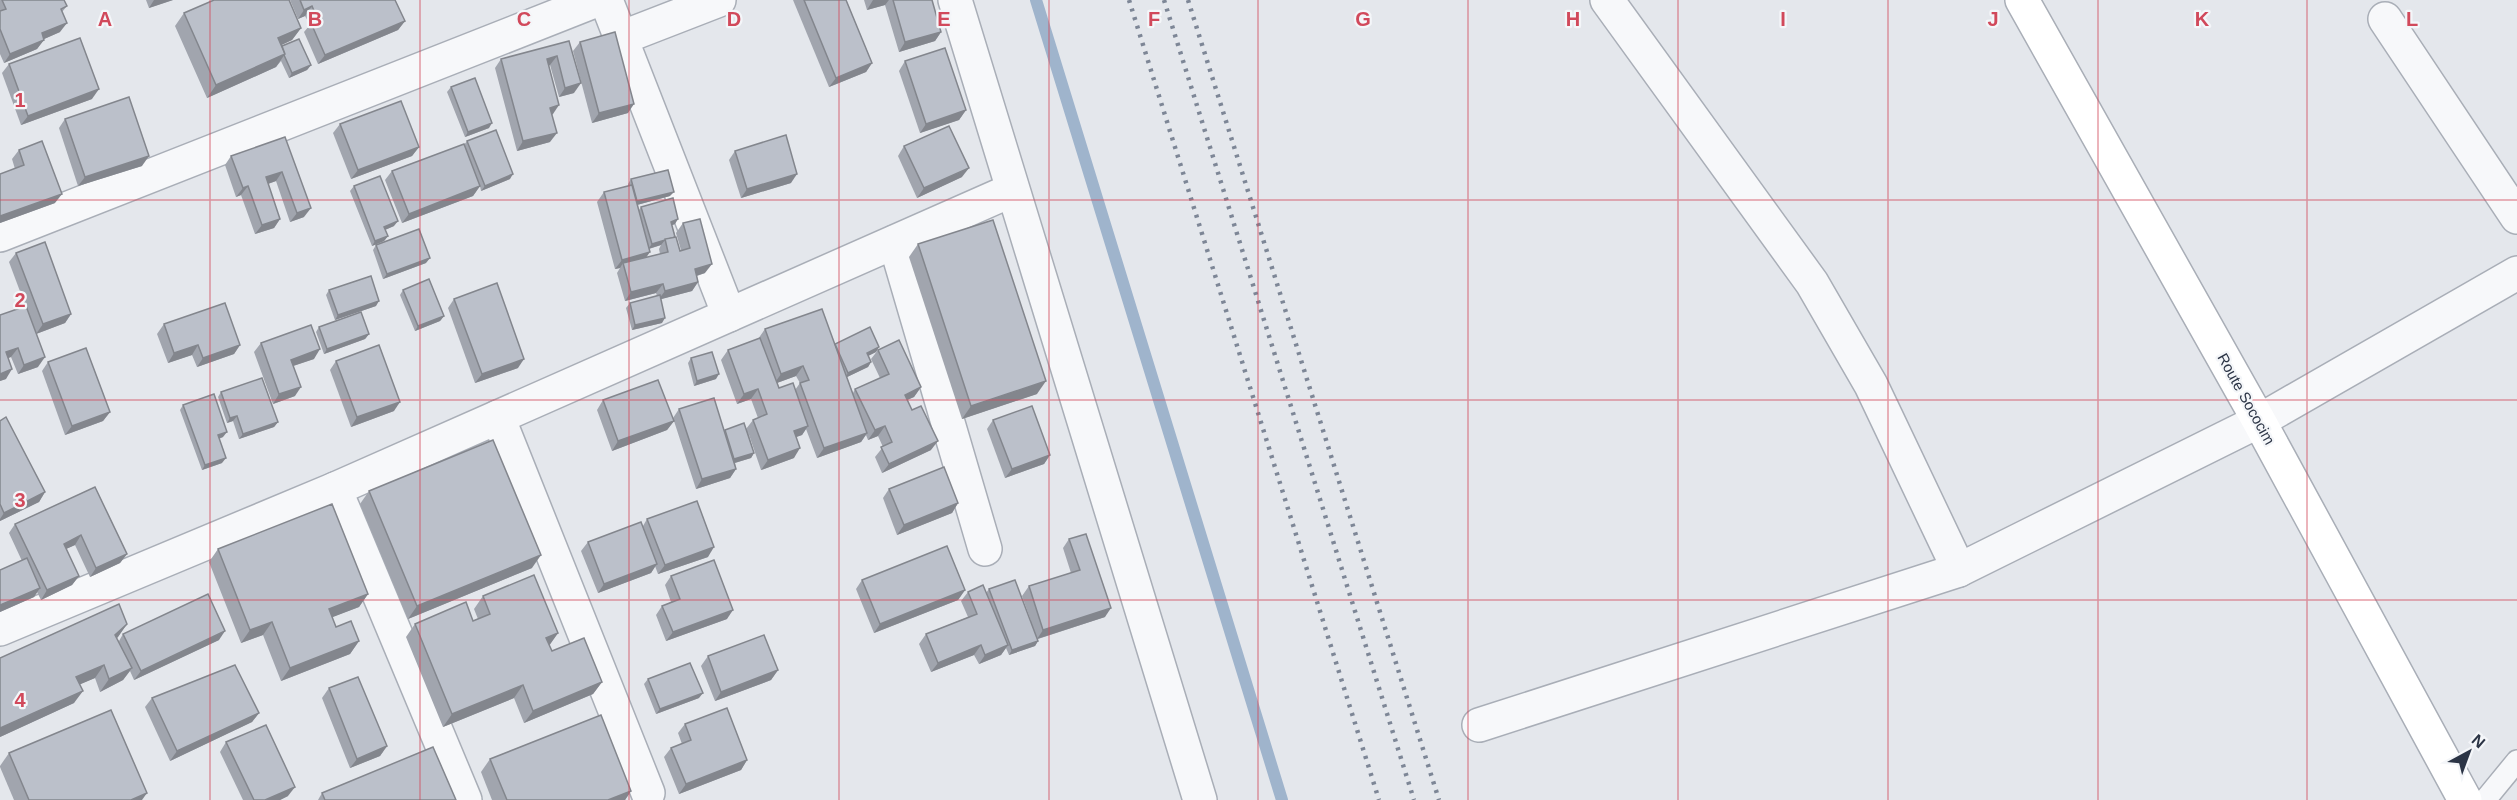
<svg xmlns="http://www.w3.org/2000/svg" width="2517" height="800" viewBox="0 0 2517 800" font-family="Helvetica,sans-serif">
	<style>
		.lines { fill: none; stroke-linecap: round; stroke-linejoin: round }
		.stream { stroke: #9fb4cc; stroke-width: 12 }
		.lane-casing { stroke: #a9aeb7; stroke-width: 24 }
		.street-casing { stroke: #a9aeb7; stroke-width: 36 }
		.secondary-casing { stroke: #a9aeb7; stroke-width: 36 }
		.lane { stroke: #f7f8fa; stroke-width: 21 }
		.street { stroke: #f7f8fa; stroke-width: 33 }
		.secondary { stroke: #fff; stroke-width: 33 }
		.rail { stroke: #7d8696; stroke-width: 4.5; stroke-dasharray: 3 6; stroke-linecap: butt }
		.wall { fill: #a1a5ae; fill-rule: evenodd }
		.shaded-wall { fill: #83868d }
		.building { fill: #bbc0ca; stroke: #83868d; stroke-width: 1.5 }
		.grid { fill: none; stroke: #d1495b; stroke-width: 1.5; stroke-opacity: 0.55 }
		.labels { text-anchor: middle; stroke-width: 4.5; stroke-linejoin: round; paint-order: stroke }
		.street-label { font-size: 15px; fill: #2b3445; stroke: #f4f6f9 }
		.grid-label { font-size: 20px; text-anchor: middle; font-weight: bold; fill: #d1495b; stroke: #f4f6f9; stroke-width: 4.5; stroke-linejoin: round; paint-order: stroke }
	</style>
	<rect width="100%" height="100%" fill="#e4e7ec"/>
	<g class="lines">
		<path class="stream" d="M1036 0 1282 800"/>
		<defs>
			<path id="lane" d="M2485 800 2517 761"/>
			<g id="street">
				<path d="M606 0 729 315"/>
				<path d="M955 0 1200 800"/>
				<path d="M1607 0 1812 283 1871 385 1959 570"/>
				<path d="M2385 19 2517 217"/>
				<path d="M621 38 719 0"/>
				<path d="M0 235 597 0"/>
				<path d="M895 242 985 549"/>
				<path d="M498 417 648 793"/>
				<path d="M335 489 465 800"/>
				<path d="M0 629 335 489 1012 190"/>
				<path d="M1479 725 1959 570 2259 421 2517 273"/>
			</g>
			<path id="secondary" d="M2022 0 2259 421 2465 800"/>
		</defs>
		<use href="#lane" class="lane-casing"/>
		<use href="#street" class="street-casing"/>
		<use href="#secondary" class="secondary-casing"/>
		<use href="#lane" class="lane"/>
		<use href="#street" class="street"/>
		<use href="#secondary" class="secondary"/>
		<g class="rail">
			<path d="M1129 0 1379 800"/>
			<path d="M1164 0 1414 800"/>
			<path d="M1188 0 1439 800"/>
		</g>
	</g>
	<g class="wall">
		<path d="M0 0H64L67 6 62 12 60 32 44 39 37 49 4 63 0 54Z"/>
		<path d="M146 0H173L149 8Z"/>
		<path d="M290 0H395L405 21 398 30 318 64 304 32 310 25 305 16 298 19Z"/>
		<path d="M793 0H846L872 63 866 72 829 87Z"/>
		<path d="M864 0H932L941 32 935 41 899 52 885 5 867 10Z"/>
		<path d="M184 13 301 28 292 40 281 45 311 65 307 70 289 78 281 61 276 67 207 98 175 26Z"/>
		<path d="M569 41 574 93 559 97 550 65 549 66 553 114 552 115 550 142 517 151 495 68 501 59Z"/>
		<path d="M580 42 628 113 592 123 573 51Z"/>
		<path d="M905 61 966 110 959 120 920 133 899 71Z"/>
		<path d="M9 64 92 99 21 125 2 73Z"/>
		<path d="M451 87 489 128 465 137 447 92Z"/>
		<path d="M65 119 142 166 78 186 59 128Z"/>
		<path d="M340 124 419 147 412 156 351 179 333 133Z"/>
		<path d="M285 137 304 217 290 222 276 181 268 184 280 219 274 228 255 234 241 195 236 197 225 165 231 156Z"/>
		<path d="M467 141 510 179 481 191 480 186 473 196 402 223 385 180 392 171 464 145Z"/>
		<path d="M904 146 962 177 917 198 898 156Z"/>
		<path d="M19 150 55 203 0 223V174L15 169 12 159Z"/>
		<path d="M735 151 791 183 741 198 729 160Z"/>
		<path d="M631 179 670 196 637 205 639 210 641 207 675 224 672 225 680 251 681 250 676 233 683 223 705 273 697 276 698 282 692 291 661 299 662 323 632 330 626 308 630 303 657 296 656 293 625 301 617 273 620 268 615 269 597 202 604 192 628 186V184ZM661 245 659 249 660 254 646 257 649 249Z"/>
		<path d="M354 186 394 226 385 230 388 236 384 241 372 246 350 191Z"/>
		<path d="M918 244 1037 394 962 419 909 257Z"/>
		<path d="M376 245 426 263 383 279 373 250Z"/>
		<path d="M16 253 71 314 65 323 36 334 9 262Z"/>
		<path d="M329 290 376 306 335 320 326 295Z"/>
		<path d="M403 290 444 316 440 321 415 331 400 295Z"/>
		<path d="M454 299 518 368 475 383 448 308Z"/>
		<path d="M0 315 38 367 18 374 11 357 8 358 6 379 0 381Z"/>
		<path d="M164 324 240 345 234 354 197 367 192 355 168 363 157 334Z"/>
		<path d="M319 327 369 334 365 339 324 354 316 332Z"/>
		<path d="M765 329 835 344 879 347 876 352 868 356 871 362 868 367 847 377 853 393 855 389 880 378 871 359 878 350 921 387 914 397 907 400 931 450 882 473 875 457 883 447 878 436 868 440 866 435 861 442 817 458 806 429 802 435 796 437 794 458 761 470 748 432 754 453 751 458 735 463 736 469 730 478 696 489 674 421 667 430 612 451 597 410 603 400 673 418 679 409 724 430 746 429 753 420 758 418 751 399 737 404 721 360 728 350 758 339ZM796 376 800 383 795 390 779 388 777 383Z"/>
		<path d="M261 343 314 359 293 366 295 396 273 404 254 352Z"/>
		<path d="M691 358 716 379 694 386 688 363Z"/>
		<path d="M336 361 394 411 351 427 330 370Z"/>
		<path d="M48 362 110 412 103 421 65 435 42 371Z"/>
		<path d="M221 392 278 422 274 427 239 439 233 421 227 423 218 397Z"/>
		<path d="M183 405 223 437 219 439 222 463 202 470 180 410Z"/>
		<path d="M993 420 1050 455 1044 464 1005 478 987 429Z"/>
		<path d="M0 421 45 492 39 502 0 521Z"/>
		<path d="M95 487 127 554 120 563 90 577 75 545 66 549 79 576 72 585 41 600 37 592 34 597 0 612V570L22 561 9 533 15 524Z"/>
		<path d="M889 489 958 503 952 513 897 535 883 498Z"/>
		<path d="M369 491 532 568 408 619 360 504Z"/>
		<path d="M647 519 708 557 658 574 655 566 651 573 598 593 581 551 588 542 643 526Z"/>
		<path d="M1069 539 1105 617 1038 639V641L1035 646 1009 655 1006 648 1001 655 979 664 974 655 931 672 919 644 926 634 968 617 961 601 968 592 986 593 989 589 1031 621 1022 596 1029 586 1071 573 1063 548Z"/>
		<path d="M218 549 368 594 359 607 332 617 336 627 359 641 350 654 281 681 263 635 241 643 209 562Z"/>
		<path d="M671 576 727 619 666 641 656 615 662 606 671 602 665 585Z"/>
		<path d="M862 580 965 590 958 600 874 633 856 589Z"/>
		<path d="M483 596 558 633 549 645 552 651 602 682 593 694 524 723 514 698 443 727 406 637 415 624 473 621 478 619 474 609Z"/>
		<path d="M127 624 117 638 119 641 123 634 219 640 134 680 130 671 123 680 100 692 95 678 80 684 74 703 0 737V658Z"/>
		<path d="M708 656 778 670 771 680 715 701 701 666Z"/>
		<path d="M648 679 699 698 656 714 644 684Z"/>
		<path d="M329 688 387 746 380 756 350 768 322 698Z"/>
		<path d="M152 698 259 713 252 722 170 761 145 707Z"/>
		<path d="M685 724 747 760 741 770 679 794 664 757 671 748 682 744 678 733Z"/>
		<path d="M226 742 288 796 280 800H243L220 752Z"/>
		<path d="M9 753 142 800H14L0 767V766Z"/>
		<path d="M490 759 631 791 625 800H492L481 772Z"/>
		<path d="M322 793 456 800H318Z"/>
	</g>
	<g class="shaded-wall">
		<path d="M154 0H173L149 8Z"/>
		<path d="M873 0H889L885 5 867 10Z"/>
		<path d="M312 6 305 16 298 19 304 10Z"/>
		<path d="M405 21 398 30 318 64 325 55Z"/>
		<path d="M67 23 60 32 35 43 42 33Z"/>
		<path d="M301 28 292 40 269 51 278 38Z"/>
		<path d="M941 32 935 41 899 52 905 42Z"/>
		<path d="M44 40 37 49 4 63 10 54Z"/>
		<path d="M285 54 276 67 207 98 216 85Z"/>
		<path d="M557 56 550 65 541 68 547 59Z"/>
		<path d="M872 63 866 72 829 87 836 78Z"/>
		<path d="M311 65 307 70 289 78 292 73Z"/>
		<path d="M581 83 574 93 559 97 565 88Z"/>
		<path d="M99 89 92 99 21 125 28 116Z"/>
		<path d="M634 104 628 113 592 123 599 113Z"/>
		<path d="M559 105 553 114 543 117 550 108Z"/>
		<path d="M966 110 959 120 920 133 926 124Z"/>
		<path d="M492 123 489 128 465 137 468 132Z"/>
		<path d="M557 133 550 142 517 151 523 141Z"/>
		<path d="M419 147 412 156 351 179 358 170Z"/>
		<path d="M149 156 142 166 78 186 85 177Z"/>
		<path d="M969 168 962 177 917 198 924 188Z"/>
		<path d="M282 172 276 181 259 187 266 177Z"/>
		<path d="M513 174 510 179 481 191 485 186Z"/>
		<path d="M797 174 791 183 741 198 747 189Z"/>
		<path d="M248 186 241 195 236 197 243 188Z"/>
		<path d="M480 186 473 196 402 223 409 214Z"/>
		<path d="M674 192 670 196 633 206 637 201Z"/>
		<path d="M62 194 55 203 0 223V216Z"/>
		<path d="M311 208 304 217 290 222 297 213Z"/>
		<path d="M280 219 274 228 255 234 262 225Z"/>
		<path d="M678 219 675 224 667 227 671 222Z"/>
		<path d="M398 221 394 226 380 232 384 227Z"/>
		<path d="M388 236 384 241 372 246 375 241Z"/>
		<path d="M665 240 661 245 648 249 652 244Z"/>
		<path d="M650 252 643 262 623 263 620 268 615 269 622 260Z"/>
		<path d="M430 258 426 263 383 279 387 274Z"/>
		<path d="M712 264 705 273 689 278 695 269Z"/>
		<path d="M698 282 692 291 658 300 665 291Z"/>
		<path d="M663 284 656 293 625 301 631 292Z"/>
		<path d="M379 301 376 306 335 320 338 315Z"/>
		<path d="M71 314 65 323 36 334 43 324Z"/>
		<path d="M444 316 440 321 415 331 418 326Z"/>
		<path d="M665 318 662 323 632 330 635 325Z"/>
		<path d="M369 334 365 339 324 354 327 349Z"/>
		<path d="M198 345 192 355 168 363 174 353Z"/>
		<path d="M240 345 234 354 197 367 203 358Z"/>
		<path d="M879 347 876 352 864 358 867 353Z"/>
		<path d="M18 348 11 357 0 361 6 352Z"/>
		<path d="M320 349 314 359 284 369 291 360Z"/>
		<path d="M45 357 38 367 18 374 24 365Z"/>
		<path d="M524 359 518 368 475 383 482 374Z"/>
		<path d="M871 362 868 367 845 378 848 373Z"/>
		<path d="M803 366 796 376 774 384 781 374Z"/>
		<path d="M12 369 6 379 0 381V374Z"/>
		<path d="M719 374 716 379 694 386 697 381Z"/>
		<path d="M1046 381 1037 394 962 419 971 406Z"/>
		<path d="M301 387 295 396 273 404 279 394Z"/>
		<path d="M921 387 914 397 898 404 905 395Z"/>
		<path d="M758 389 751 399 737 404 744 394Z"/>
		<path d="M400 402 394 411 351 427 357 417Z"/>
		<path d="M110 412 103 421 65 435 72 426Z"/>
		<path d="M237 416 233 421 227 423 230 418Z"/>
		<path d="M674 421 667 430 612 451 618 441Z"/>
		<path d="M278 422 274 427 239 439 243 434Z"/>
		<path d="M808 426 802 435 788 440 794 431Z"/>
		<path d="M885 426 878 436 868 440 875 430Z"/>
		<path d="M227 432 223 437 214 440 218 435Z"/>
		<path d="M867 433 861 442 817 458 824 448Z"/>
		<path d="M938 441 931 450 882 473 889 464Z"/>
		<path d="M800 448 794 458 761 470 768 460Z"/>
		<path d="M754 453 751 458 731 464 734 459Z"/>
		<path d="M1050 455 1044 464 1005 478 1012 469Z"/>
		<path d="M226 458 222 463 202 470 205 465Z"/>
		<path d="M736 469 730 478 696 489 702 479Z"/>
		<path d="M45 492 39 502 0 521V519L4 513Z"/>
		<path d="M958 503 952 513 897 535 904 525Z"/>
		<path d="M81 535 75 545 57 553 64 544Z"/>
		<path d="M714 547 708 557 658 574 665 565Z"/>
		<path d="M127 554 120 563 90 577 96 568Z"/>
		<path d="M541 555 532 568 408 619 417 606Z"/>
		<path d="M657 564 651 573 598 593 604 584Z"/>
		<path d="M79 576 72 585 41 600 47 590Z"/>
		<path d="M40 588 34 597 0 612V605Z"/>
		<path d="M965 590 958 600 874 633 880 624Z"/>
		<path d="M368 594 359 607 320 622 329 609Z"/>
		<path d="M1111 608 1105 617 1037 639 1043 630Z"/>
		<path d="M733 610 727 619 666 641 673 632Z"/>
		<path d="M272 622 263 635 241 643 250 630Z"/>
		<path d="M127 624 118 637 106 648 115 635Z"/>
		<path d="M225 631 219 640 134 680 141 671Z"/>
		<path d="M558 633 549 646 546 638Z"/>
		<path d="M359 641 350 654 281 681 290 668Z"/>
		<path d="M1038 641 1035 646 1009 655 1012 650Z"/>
		<path d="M981 645 974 655 931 672 938 663Z"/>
		<path d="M1008 645 1001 655 979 664 985 655Z"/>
		<path d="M104 665 95 678 67 690 76 677Z"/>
		<path d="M132 668 123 680 100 692 109 679Z"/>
		<path d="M778 670 771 680 715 701 721 692Z"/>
		<path d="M602 682 593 694 524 723 533 711Z"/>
		<path d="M523 685 514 698 443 727 452 714Z"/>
		<path d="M83 691 74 703 0 737V728Z"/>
		<path d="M703 693 699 698 656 714 660 709Z"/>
		<path d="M259 713 252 722 170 761 177 751Z"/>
		<path d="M387 746 380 756 350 768 357 759Z"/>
		<path d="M747 760 741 770 679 794 686 784Z"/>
		<path d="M295 787 288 796 280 800H265Z"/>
		<path d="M631 791 625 800H608Z"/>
		<path d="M147 793 142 800H131Z"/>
	</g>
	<g class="building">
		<path d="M2 0H64L67 6 61 9 67 23 42 33 44 40 10 54 0 29V11L6 9Z"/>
		<path d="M214 0H289L301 28 278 38 285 54 216 85 184 13Z"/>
		<path d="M300 0H395L405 21 325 55 311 23 318 20 312 6 304 10Z"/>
		<path d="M804 0H846L872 63 836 78Z"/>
		<path d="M893 0H932L941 32 905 42Z"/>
		<path d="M615 32 634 104 599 113 580 42Z"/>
		<path d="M80 38 99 89 28 116 9 64Z"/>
		<path d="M299 39 311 65 292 73 284 55 285 54 282 46Z"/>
		<path d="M569 41 581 83 565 88 557 56 547 59 559 105 550 108 557 133 523 141 501 59Z"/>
		<path d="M945 48 966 110 926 124 905 61Z"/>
		<path d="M475 78 492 123 468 132 451 87Z"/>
		<path d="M129 97 149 156 85 177 65 119Z"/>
		<path d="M401 101 419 147 358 170 340 124Z"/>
		<path d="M949 126 969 168 924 188 904 146Z"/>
		<path d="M496 130 513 174 485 186 467 141Z"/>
		<path d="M786 135 797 174 747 189 735 151Z"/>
		<path d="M285 137 311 208 297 213 282 172 266 177 280 219 262 225 248 186 243 188 231 156Z"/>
		<path d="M42 141 62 194 0 216V174L24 165 19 150Z"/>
		<path d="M464 144 480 186 409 214 392 171Z"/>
		<path d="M668 170 674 192 637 201 631 179Z"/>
		<path d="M380 176 398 221 384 227 388 236 375 241 354 186Z"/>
		<path d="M632 185 650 252 622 260 604 192Z"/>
		<path d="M673 198 678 219 671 222 675 237 652 244 641 207Z"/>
		<path d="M700 219 712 264 695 269 698 282 665 291 663 284 631 292 623 263 668 252 665 239 676 237 680 251 690 248 683 223Z"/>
		<path d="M993 220 1046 381 971 406 918 244Z"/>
		<path d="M419 229 430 258 387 274 376 245Z"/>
		<path d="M45 242 71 314 43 324 16 253Z"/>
		<path d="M371 276 379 301 338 315 329 290Z"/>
		<path d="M429 279 444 316 418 326 403 290Z"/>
		<path d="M497 283 524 359 482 374 454 299Z"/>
		<path d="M660 295 665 318 635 325 630 303Z"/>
		<path d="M225 303 240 345 203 358 198 345 174 353 164 324Z"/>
		<path d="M26 306 45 357 24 365 18 348 6 352 12 369 0 374V315Z"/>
		<path d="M822 309 867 433 824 448 800 383 809 380 803 366 781 374 765 329Z"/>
		<path d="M361 312 369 334 327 349 319 327Z"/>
		<path d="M311 325 320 349 291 360 301 387 279 394 261 343Z"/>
		<path d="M870 327 879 347 867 353 871 362 848 373 835 344Z"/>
		<path d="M760 338 779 388 793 383 808 426 794 431 800 448 768 460 753 420 767 414 758 389 744 394 728 350Z"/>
		<path d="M899 340 921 387 905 395 912 410 921 406 938 441 889 464 881 447 892 442 885 426 875 430 855 389 889 374 878 350Z"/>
		<path d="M379 345 400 402 357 417 336 361Z"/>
		<path d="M86 348 110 412 72 426 48 362Z"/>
		<path d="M712 352 719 374 697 381 691 358Z"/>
		<path d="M262 378 278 422 243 434 237 416 230 418 221 392Z"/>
		<path d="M658 380 674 421 618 441 603 400Z"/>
		<path d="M214 394 227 432 218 435 226 458 205 465 183 405Z"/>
		<path d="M714 398 736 469 702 479 679 409Z"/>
		<path d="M1032 406 1050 455 1012 469 993 420Z"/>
		<path d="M6 417 45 492 4 513 0 504V421Z"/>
		<path d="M744 423 754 453 734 459 725 430Z"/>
		<path d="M493 440 541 555 417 606 369 491Z"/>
		<path d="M944 467 958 503 904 525 889 489Z"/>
		<path d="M95 487 127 554 96 568 81 535 64 544 79 576 47 590 15 524Z"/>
		<path d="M697 501 714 547 665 565 647 519Z"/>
		<path d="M332 504 368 594 329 609 336 627 351 621 359 641 290 668 272 622 250 630 218 549Z"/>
		<path d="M641 522 657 564 604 584 588 542Z"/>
		<path d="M1086 534 1111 608 1043 630 1029 586 1080 570 1069 539Z"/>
		<path d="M947 546 965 590 880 624 862 580Z"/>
		<path d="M27 558 40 588 0 605V570Z"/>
		<path d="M714 560 733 610 673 632 662 606 680 599 671 576Z"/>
		<path d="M534 575 558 633 546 638 552 651 584 638 602 682 533 711 523 685 452 714 415 624 466 602 473 621 490 614 483 596Z"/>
		<path d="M1015 580 1038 641 1012 650 989 589Z"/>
		<path d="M983 585 1008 645 985 655 981 645 938 663 926 634 977 614 968 592Z"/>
		<path d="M208 594 225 631 141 671 123 634Z"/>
		<path d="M119 604 127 624 115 635 132 668 109 679 104 665 76 677 83 691 0 728V658Z"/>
		<path d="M764 635 778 670 721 692 708 656Z"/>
		<path d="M690 663 703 693 660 709 648 679Z"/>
		<path d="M235 665 259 713 177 751 152 698Z"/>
		<path d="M358 677 387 746 357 759 329 688Z"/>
		<path d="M727 708 747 760 686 784 671 748 691 740 685 724Z"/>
		<path d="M111 710 147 793 131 800H29L9 753Z"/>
		<path d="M601 715 631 791 608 800H507L490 759Z"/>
		<path d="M266 725 295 787 265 800H254L226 742Z"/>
		<path d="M433 747 456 800H325L322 793Z"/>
	</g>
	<path class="grid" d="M210 0V800M420 0V800M629 0V800M839 0V800M1049 0V800M1258 0V800M1468 0V800M1678 0V800M1888 0V800M2098 0V800M2307 0V800M0 200H2517M0 400H2517M0 600H2517"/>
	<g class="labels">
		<g class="street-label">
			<text transform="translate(2246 399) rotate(61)" y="5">Route Sococim</text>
		</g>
	</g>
	<g class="grid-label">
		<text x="105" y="26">A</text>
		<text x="315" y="26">B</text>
		<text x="524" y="26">C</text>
		<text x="734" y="26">D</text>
		<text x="944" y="26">E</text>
		<text x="1154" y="26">F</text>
		<text x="1363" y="26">G</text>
		<text x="1573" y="26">H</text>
		<text x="1783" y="26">I</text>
		<text x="1993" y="26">J</text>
		<text x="2202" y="26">K</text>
		<text x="2412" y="26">L</text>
		<text x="20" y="107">1</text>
		<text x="20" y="307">2</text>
		<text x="20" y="507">3</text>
		<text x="20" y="707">4</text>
	</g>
	<g transform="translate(2469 752) rotate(41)" stroke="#f4f6f9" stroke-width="4.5" paint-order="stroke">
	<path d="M0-4.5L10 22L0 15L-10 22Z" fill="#2b3445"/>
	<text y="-9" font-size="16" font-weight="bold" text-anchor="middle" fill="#2b3445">N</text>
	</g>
</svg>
